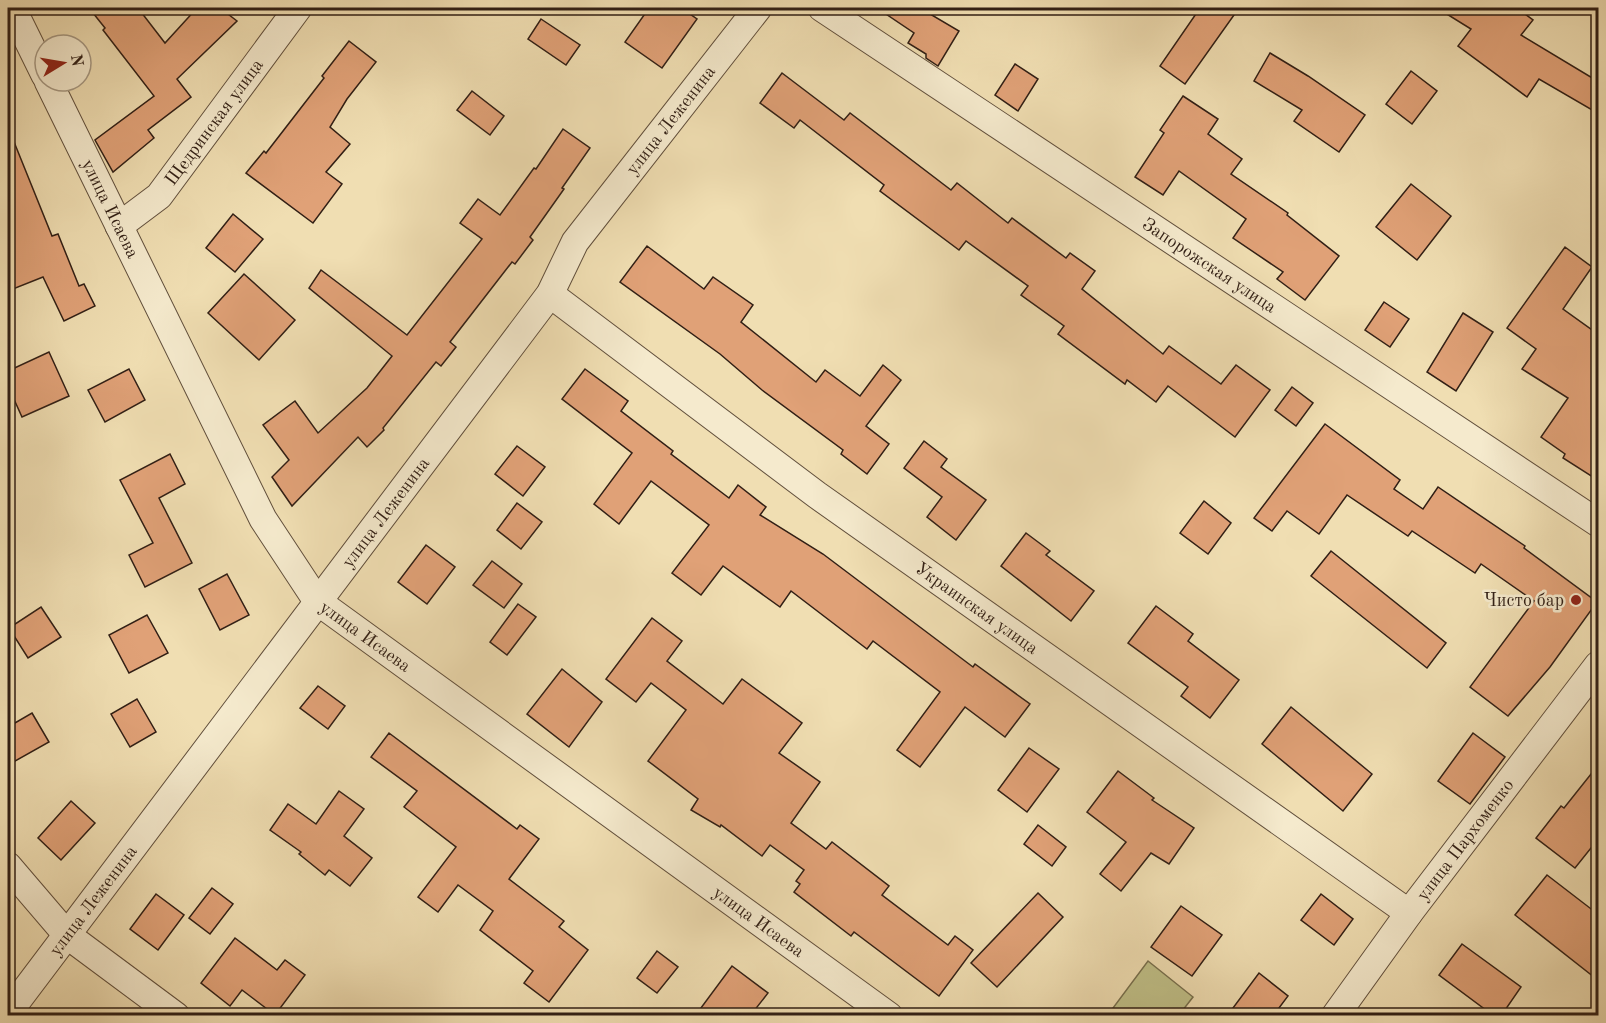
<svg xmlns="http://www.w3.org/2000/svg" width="1606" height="1023" viewBox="0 0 1606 1023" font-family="'Old Standard TT',serif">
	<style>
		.green { fill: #c0c088; stroke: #78704e; stroke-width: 1.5 }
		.building { fill: #e0a177; stroke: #311f15; stroke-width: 1.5 }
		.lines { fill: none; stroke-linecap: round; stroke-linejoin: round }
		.minor-casing { stroke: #614f3c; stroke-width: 29 }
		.minor { stroke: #f5eacd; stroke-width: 27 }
		.poi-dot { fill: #8f2418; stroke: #f5eacd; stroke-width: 2 }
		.labels { text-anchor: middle; stroke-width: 5; stroke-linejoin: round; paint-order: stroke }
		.street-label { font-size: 18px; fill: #311f15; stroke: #f5eacd }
		.poi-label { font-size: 18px; fill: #311f15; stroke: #f5eacd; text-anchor: end }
	</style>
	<rect width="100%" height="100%" fill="#f0deb2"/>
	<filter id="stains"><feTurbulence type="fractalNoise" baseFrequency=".00333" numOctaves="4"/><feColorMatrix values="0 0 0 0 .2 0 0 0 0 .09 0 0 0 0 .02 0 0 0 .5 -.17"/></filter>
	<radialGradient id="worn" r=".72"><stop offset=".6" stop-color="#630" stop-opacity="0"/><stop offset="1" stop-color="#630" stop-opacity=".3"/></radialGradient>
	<path class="green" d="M1148 961 1193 997 1179 1015H1124L1113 1008Z"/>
	<g class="building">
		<path d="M89 8H138L165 43 197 8H220L237 21 177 79 191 97 148 130 154 138 113 172 95 140 154 96 103 30 105 28Z"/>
		<path d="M649 8H681L697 19 662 68 625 42Z"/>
		<path d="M877 8H920L959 31 938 66 926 58V54L908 43 914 33Z"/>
		<path d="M1200 8H1239L1185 84 1160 66Z"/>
		<path d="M1437 8H1517L1533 20 1521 35 1599 82V114L1539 79 1527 97 1458 46 1471 29Z"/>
		<path d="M541 19 580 45 566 65 528 39Z"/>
		<path d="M349 41 376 62 347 99 330 127 350 144 326 172 342 184 313 223 246 173 264 151 266 153 324 78 322 76Z"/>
		<path d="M1270 53 1308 76 1365 115 1339 152 1294 121 1302 110 1254 81Z"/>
		<path d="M1015 64 1038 79 1018 111 995 95Z"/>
		<path d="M1411 71 1437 91 1412 124 1386 104Z"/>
		<path d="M782 73 844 120 850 113 951 190 957 183 1008 223 1012 218 1066 258 1070 253 1095 271 1082 289 1163 354 1169 346 1221 384 1236 365 1270 390 1235 437 1168 386 1156 402 1127 380 1125 384 1058 334 1064 326 1021 295 1028 286 966 241 959 250 880 191 884 185 800 120 794 128 760 103Z"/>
		<path d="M472 91 504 116 490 135 457 110Z"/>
		<path d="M1183 96 1218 119 1208 134 1242 159 1231 174 1288 213 1287 215 1339 256 1305 300 1277 279 1283 272 1233 238 1246 219 1179 171 1163 195 1135 177 1164 133 1160 130Z"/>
		<path d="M8 127 52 236 58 234 79 286 84 284 95 306 64 321 43 277 8 291Z"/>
		<path d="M563 129 590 148 562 188 564 189 530 237 533 240 515 264 512 262 450 342 456 347 441 366 436 362 383 428 384 430 367 447 358 437 292 506 272 477 289 460 263 425 295 401 318 433 367 388 392 356 309 288 321 270 407 335 482 239 460 223 478 199 500 215 534 168 536 169Z"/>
		<path d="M1411 184 1451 216 1417 260 1376 227Z"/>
		<path d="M233 214 263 239 235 272 206 248Z"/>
		<path d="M647 246 704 289 713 277 753 305 741 322 816 382 825 370 860 396 883 365 901 380 866 426 889 444 867 474 841 454 843 450 762 390 720 354 620 282Z"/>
		<path d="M1565 247 1592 267 1563 309 1599 335V481L1563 458 1565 454 1541 437 1568 398 1522 369 1536 349 1507 328Z"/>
		<path d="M244 274 295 320 259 360 208 313Z"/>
		<path d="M1384 302 1409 319 1390 347 1365 330Z"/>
		<path d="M1463 313 1493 332 1456 391 1427 372Z"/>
		<path d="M49 352 69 396 22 417 8 386V371Z"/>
		<path d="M129 369 145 400 105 422 88 390Z"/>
		<path d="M585 369 628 401 621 411 673 451 671 454 729 498 738 485 766 507 760 515 823 554 973 667 975 664 1030 704 1005 737 965 707 920 767 897 750 940 692 873 641 867 649 791 591 780 607 723 566 701 595 672 573 709 525 651 481 619 524 594 504 632 453 562 399Z"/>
		<path d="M1292 387 1313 403 1296 426 1275 410Z"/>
		<path d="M1325 424 1400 480 1394 489 1423 509 1438 487 1525 546 1524 548 1597 602 1550 667 1508 716 1470 687 1534 601 1481 564 1475 573 1412 531 1408 536 1347 495 1319 534 1287 511 1272 531 1254 518Z"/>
		<path d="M924 441 947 459 941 467 986 500 956 540 927 517 942 497 904 468Z"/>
		<path d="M517 446 545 467 523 496 495 474Z"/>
		<path d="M170 454 185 484 159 498 192 563 145 587 129 555 153 543 120 480Z"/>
		<path d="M1204 501 1231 523 1208 554 1180 533Z"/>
		<path d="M517 503 542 522 521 549 497 530Z"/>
		<path d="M1026 533 1050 551 1046 555 1094 591 1071 621 1001 566Z"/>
		<path d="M426 545 455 567 427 604 398 582Z"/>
		<path d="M1331 551 1446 643 1427 668 1311 576Z"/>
		<path d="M492 561 522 584 504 608 473 585Z"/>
		<path d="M227 574 249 615 220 630 199 589Z"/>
		<path d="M518 604 536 617 507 655 490 642Z"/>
		<path d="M1156 606 1193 634 1188 641 1239 680 1210 718 1181 696 1188 687 1128 643Z"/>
		<path d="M41 607 61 637 28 658 9 628Z"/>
		<path d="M147 615 168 653 129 673 109 635Z"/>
		<path d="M652 618 682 641 667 661 723 704 742 679 802 723 779 753 820 782 791 823 826 849 832 842 889 886 882 895 948 945 955 936 973 950 939 996 854 932 851 936 794 892 800 884 796 881 804 870 770 845 762 856 721 825 720 827 691 810 698 799 648 761 686 710 651 683 636 702 606 679Z"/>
		<path d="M562 669 602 702 569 747 527 714Z"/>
		<path d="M318 686 345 706 328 729 300 708Z"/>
		<path d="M137 699 156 732 130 747 111 714Z"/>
		<path d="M1291 707 1372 774 1343 811 1262 744Z"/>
		<path d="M32 713 49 742 8 765V727Z"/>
		<path d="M389 733 517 829 520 825 539 839 509 879 564 921 559 927 588 950 549 1002 524 983 533 971 480 930 493 911 458 885 438 912 418 897 456 847 404 807 417 791 371 757Z"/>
		<path d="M1473 733 1505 757 1470 804 1438 781Z"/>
		<path d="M1029 748 1059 769 1027 812 998 790Z"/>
		<path d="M1599 764V838L1575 868 1536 838 1561 806 1564 808Z"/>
		<path d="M1118 771 1154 798 1152 800 1194 828 1169 864 1151 853 1121 891 1100 874 1126 842 1087 812Z"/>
		<path d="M339 791 364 809 344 836 372 858 350 886 329 870 325 875 299 854 301 852 270 830 288 804 316 824Z"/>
		<path d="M71 801 95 823 61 860 38 838Z"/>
		<path d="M1038 825 1066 847 1052 866 1024 844Z"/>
		<path d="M1547 875 1599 915V981L1515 915Z"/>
		<path d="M212 888 233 904 210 934 189 918Z"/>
		<path d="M1038 893 1063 917 997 987 971 963Z"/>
		<path d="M156 894 184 915 158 950 130 929Z"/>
		<path d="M1321 894 1353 919 1334 945 1301 920Z"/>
		<path d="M1181 906 1222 935 1192 976 1151 947Z"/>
		<path d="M235 938 277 970 285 960 305 975 275 1015 242 990 230 1006 201 983Z"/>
		<path d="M1462 944 1521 987 1501 1016H1494L1439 975Z"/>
		<path d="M657 951 678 967 657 993 637 978Z"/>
		<path d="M732 966 768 993 750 1016H695Z"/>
		<path d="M1259 973 1288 996 1273 1016H1227Z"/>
	</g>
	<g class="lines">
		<defs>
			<g id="minor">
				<path d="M12 8 45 75"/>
				<path id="s1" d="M822 8 1598 523"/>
				<path id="s2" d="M48 81 263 519 317 601 889 1016"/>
				<path id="s3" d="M119 226 159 196 298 8"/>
				<path id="s4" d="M550 294 817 495 1409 913"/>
				<path d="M8 866 67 935 176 1016"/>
				<path id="s5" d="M8 1013 550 294 575 242 758 8"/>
				<path id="s6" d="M1335 1016 1409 913 1598 665"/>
			</g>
		</defs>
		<use href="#minor" class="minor-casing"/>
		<use href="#minor" class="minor"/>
	</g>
	<circle class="poi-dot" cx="1576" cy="600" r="6"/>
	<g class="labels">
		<g class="street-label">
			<text dy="6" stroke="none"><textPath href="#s5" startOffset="1113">улица Леженина</textPath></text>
			<text dy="6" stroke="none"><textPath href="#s3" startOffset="142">Щедринская улица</textPath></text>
			<text dy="6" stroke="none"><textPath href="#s2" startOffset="142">улица Исаева</textPath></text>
			<text dy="6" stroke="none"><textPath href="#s1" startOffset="465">Запорожская улица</textPath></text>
			<text dy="6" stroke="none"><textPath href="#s5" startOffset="627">улица Леженина</textPath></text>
			<text dy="6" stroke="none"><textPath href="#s4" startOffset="530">Украинская улица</textPath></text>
			<text dy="6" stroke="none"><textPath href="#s2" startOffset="646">улица Исаева</textPath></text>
			<text dy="6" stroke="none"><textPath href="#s6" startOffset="219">улица Пархоменко</textPath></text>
			<text dy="6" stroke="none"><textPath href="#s5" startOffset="141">улица Леженина</textPath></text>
			<text dy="6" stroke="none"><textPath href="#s2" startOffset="1132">улица Исаева</textPath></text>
		</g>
		<g class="poi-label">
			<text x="1564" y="606">Чисто бар</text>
		</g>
	</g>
	<rect width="1606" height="1023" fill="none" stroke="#f0deb2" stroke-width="30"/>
	<rect x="9" y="9" width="1588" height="1005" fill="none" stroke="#311f15" stroke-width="3"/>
	<rect x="15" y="15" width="1576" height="993" fill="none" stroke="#311f15" stroke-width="1.5"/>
	<g transform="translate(63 63) rotate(79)"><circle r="28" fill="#f5eacd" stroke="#a79983" stroke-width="1.5"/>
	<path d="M0-4.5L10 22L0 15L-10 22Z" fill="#8f2418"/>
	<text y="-9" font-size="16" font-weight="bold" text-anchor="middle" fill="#311f15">N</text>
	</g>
	<rect width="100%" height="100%" filter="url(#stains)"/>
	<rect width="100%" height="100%" fill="url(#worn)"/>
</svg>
